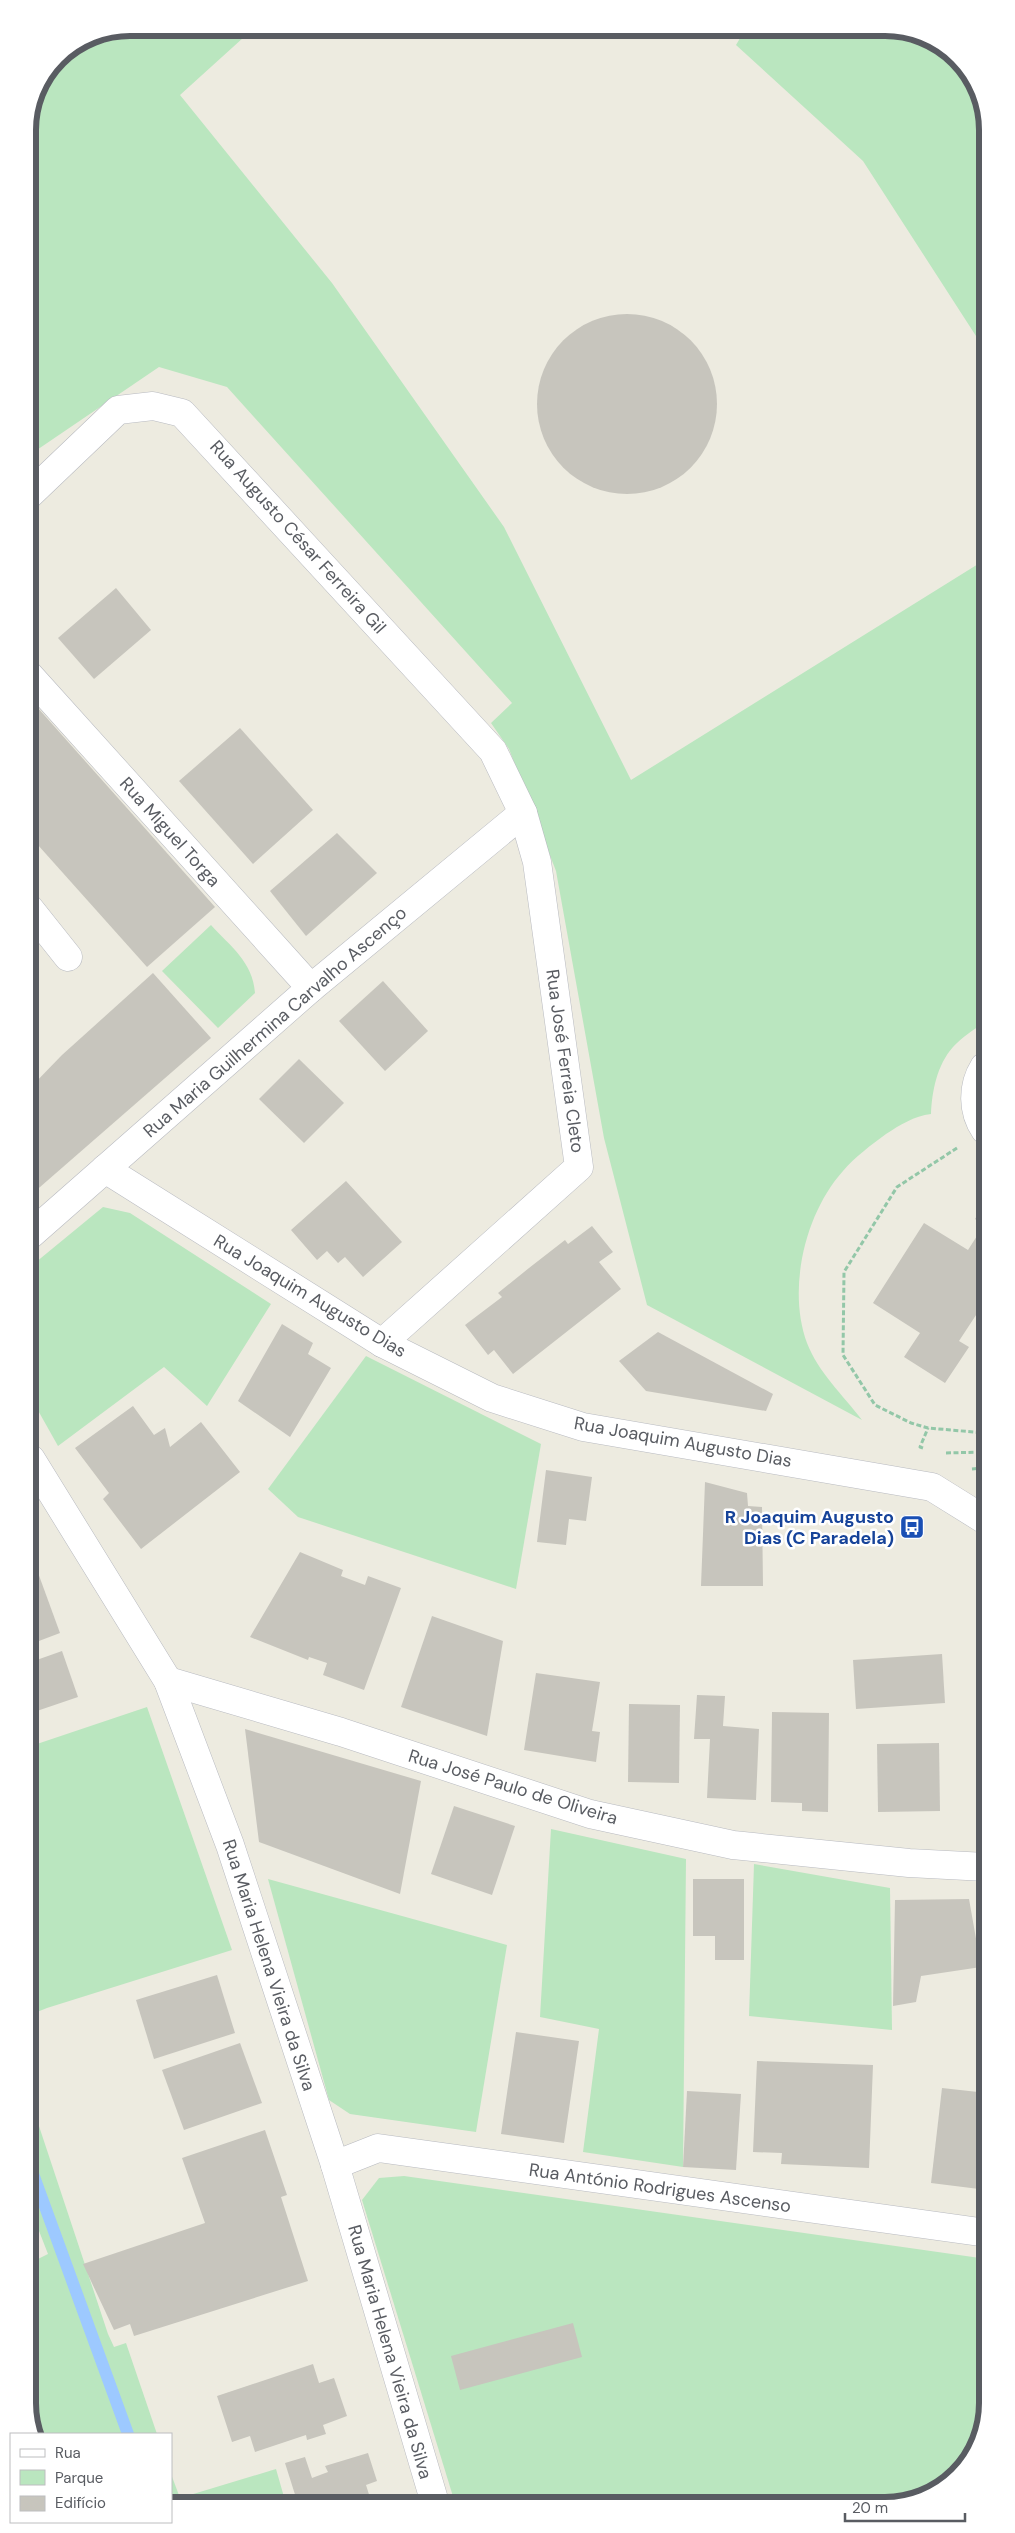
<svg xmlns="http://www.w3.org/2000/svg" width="1015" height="2533" viewBox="0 0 1015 2533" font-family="'DM Sans',sans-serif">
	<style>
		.green { fill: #bae6bf }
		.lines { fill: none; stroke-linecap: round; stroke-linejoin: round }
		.stream { stroke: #9dc9ff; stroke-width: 12 }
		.building { fill: #c7c5bd }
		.minor-casing { stroke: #b8bac0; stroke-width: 29 }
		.path { stroke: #93c7a8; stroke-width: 3; stroke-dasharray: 5 2.5; stroke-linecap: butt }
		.minor { stroke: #fff; stroke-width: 28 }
		.labels { text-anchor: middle; stroke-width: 5; stroke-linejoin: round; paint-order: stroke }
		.street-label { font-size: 18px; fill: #595c62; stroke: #fff }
		.transit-label { font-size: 18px; font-weight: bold; fill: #164399; stroke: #fff; text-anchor: end }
		.rim { fill: none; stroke: #595c62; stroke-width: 6 }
	</style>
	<rect width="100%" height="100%" fill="#edebe0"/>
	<g class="green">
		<path d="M131 28H254L180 95 332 283 504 527 631 780 983 561 984 1022C974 1030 962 1037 953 1047 937 1065 932 1091 931 1114 914 1116 900 1125 886 1134 871 1145 855 1157 843 1171 805 1213 787 1289 807 1343 818 1372 843 1395 862 1420L647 1305 604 1138 556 871 509 749 491 723 512 703 227 387 159 367 28 456V124L35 91 58 57 91 35Z"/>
		<path d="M746 28H892L947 49 982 98 983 354 976 336 863 161 736 45Z"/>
		<path d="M211 925C230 946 253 962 255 993L218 1028 162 971Z"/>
		<path d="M103 1207 130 1213 271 1304 207 1406 164 1367 58 1446 31 1398 30 1267Z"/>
		<path d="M366 1356 541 1444 516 1589 298 1517 268 1489Z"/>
		<path d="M147 1707 232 1950 47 2008 32 2014 31 1746Z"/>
		<path d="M551 1829 686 1859 683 2167 583 2152 599 2029 540 2017Z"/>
		<path d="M754 1864 890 1888 892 2030 749 2016Z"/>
		<path d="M268 1879 507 1945 476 2132 350 2114 329 2100Z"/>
		<path d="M32 2105 108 2334 114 2347 126 2343 157 2434H33L32 2262 48 2254 32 2213Z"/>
		<path d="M404 2176 987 2259V2403L966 2465 917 2500 455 2503 362 2200 379 2178Z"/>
		<path d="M276 2469 286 2504 171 2505V2474L180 2498Z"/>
	</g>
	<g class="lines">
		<path class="stream" d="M32 2171 128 2434"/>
	</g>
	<g class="building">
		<circle cx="627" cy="404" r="90"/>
		<path d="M116 588 151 630 94 679 58 638Z"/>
		<path d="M29 698 215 907 147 967 29 835Z"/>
		<path d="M240 728 313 810 253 864 179 781Z"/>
		<path d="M337 833 377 873 306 936 270 891Z"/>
		<path d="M153 973 211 1038 32 1194 30 1088 62 1055Z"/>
		<path d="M383 981 428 1031 385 1071 339 1021Z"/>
		<path d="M299 1059 344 1103 304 1143 259 1099Z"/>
		<path d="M346 1181 402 1242 363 1277 345 1257 338 1263 327 1251 317 1260 291 1230Z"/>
		<path d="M985 1203V1317L978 1312 959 1341 969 1347 945 1383 904 1357 920 1333 873 1303 924 1223 968 1250 984 1225 975 1219Z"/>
		<path d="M592 1226 613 1252 599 1262 621 1289 513 1374 494 1350 488 1355 465 1325 502 1297 498 1293 529 1268 565 1240 568 1244Z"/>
		<path d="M282 1324 313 1343 308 1354 331 1368 290 1437 238 1401Z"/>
		<path d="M658 1332 773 1394 766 1411 646 1391 619 1361Z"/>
		<path d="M133 1406 154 1435 165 1428 170 1447 201 1422 240 1472 141 1549 103 1499 109 1493 75 1448Z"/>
		<path d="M546 1470 592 1477 586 1521 569 1519 566 1545 537 1542Z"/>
		<path d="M705 1482 747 1493 748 1506 762 1507 763 1586H701Z"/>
		<path d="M300 1552 343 1570 341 1576 365 1585 368 1576 401 1588 364 1690 323 1675 327 1663 309 1657 308 1660 250 1637Z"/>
		<path d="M37 1570 60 1633 31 1644V1572Z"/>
		<path d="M432 1616 503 1641 487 1736 401 1707Z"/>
		<path d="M62 1651 78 1697 31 1713V1662Z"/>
		<path d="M942 1654 945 1703 856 1709 853 1660Z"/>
		<path d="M536 1673 600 1682 592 1731 600 1732 596 1762 524 1750Z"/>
		<path d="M697 1695 725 1696 723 1726 759 1729 756 1800 707 1798 710 1739H694Z"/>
		<path d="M629 1704 680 1705 679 1783 628 1782Z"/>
		<path d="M772 1712 829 1713 828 1812 802 1811V1803L771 1802Z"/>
		<path d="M245 1729 421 1781 400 1894 259 1842Z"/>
		<path d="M939 1743 940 1811 878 1812 877 1744Z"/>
		<path d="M454 1806 515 1826 492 1895 431 1874Z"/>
		<path d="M693 1879H744V1960H715V1936H693Z"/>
		<path d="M969 1899 981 1967 921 1976 916 2002 893 2006 895 1900Z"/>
		<path d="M217 1975 235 2033 154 2059 136 2000Z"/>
		<path d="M516 2032 579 2041 564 2143 501 2134Z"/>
		<path d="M240 2043 262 2103 184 2130 162 2070Z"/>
		<path d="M757 2061 873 2065 869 2168 781 2164 782 2153 753 2152Z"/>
		<path d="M942 2088 987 2093V2190L931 2183Z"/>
		<path d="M687 2091 741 2094 736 2170 683 2167Z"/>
		<path d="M265 2130 287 2195 281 2197 308 2281 134 2336 130 2324 114 2330 83 2264 205 2223 182 2158Z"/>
		<path d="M573 2323 582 2357 460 2390 451 2356Z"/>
		<path d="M313 2364 319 2383 334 2378 347 2416 323 2425 326 2434 307 2440 306 2435 255 2452 250 2436 232 2442 217 2396Z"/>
		<path d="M368 2453 377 2481 366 2485 372 2504H298L285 2463 305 2457 312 2478 328 2472 325 2466Z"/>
	</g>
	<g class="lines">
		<defs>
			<g id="minor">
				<path d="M29 495 118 410 153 406 182 413 493 751 523 813 537 862 579 1167 382 1343"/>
				<path d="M29 675 311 988"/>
				<path d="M29 908 68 957"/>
				<path d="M984 1067C972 1086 972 1111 985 1130"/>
				<path d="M105 1169 382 1343 492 1398 583 1427 932 1487 985 1520"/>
				<path d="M30 1235 311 988 523 813"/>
				<path d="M31 1459 168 1681 230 1845 335 2165 435 2503"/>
				<path d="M168 1681 341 1732 590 1814 733 1845 909 1863 986 1867"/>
				<path d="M335 2165 378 2148 987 2233"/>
			</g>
		</defs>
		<use href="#minor" class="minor-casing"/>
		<g class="path">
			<path d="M957 1148 897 1187 844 1272 843 1355 875 1405 911 1423 928 1428 985 1433"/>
			<path d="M923 1448 920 1447 928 1428"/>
			<path d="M946 1453 985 1452"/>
			<path d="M972 1469 985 1468"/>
		</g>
		<use href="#minor" class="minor"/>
	</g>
	<defs>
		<symbol id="bus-square" viewBox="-11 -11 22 22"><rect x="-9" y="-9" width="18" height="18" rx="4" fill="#1a4fb4" stroke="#fff"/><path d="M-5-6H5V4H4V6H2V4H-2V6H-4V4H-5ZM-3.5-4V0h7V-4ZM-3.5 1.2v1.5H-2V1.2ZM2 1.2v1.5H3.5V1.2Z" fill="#fff"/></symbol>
	</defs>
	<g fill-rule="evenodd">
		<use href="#bus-square" x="898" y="1513" width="28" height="28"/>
	</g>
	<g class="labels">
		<g class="street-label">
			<text transform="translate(298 537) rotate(48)" y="6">Rua Augusto César Ferreira Gil</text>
			<text transform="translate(170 832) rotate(48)" y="6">Rua Miguel Torga</text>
			<text transform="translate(275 1022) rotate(-41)" y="6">Rua Maria Guilhermina Carvalho Ascenço</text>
			<text transform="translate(565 1061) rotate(82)" y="6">Rua José Ferreia Cleto</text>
			<text transform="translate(310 1296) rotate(31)" y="6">Rua Joaquim Augusto Dias</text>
			<text transform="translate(683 1442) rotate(10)" y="6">Rua Joaquim Augusto Dias</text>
			<text transform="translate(513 1787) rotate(17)" y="6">Rua José Paulo de Oliveira</text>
			<text transform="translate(269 1965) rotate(72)" y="6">Rua Maria Helena Vieira da Silva</text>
			<text transform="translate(660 2188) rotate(8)" y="6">Rua António Rodrigues Ascenso</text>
			<text transform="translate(390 2352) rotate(74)" y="6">Rua Maria Helena Vieira da Silva</text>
		</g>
		<g class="transit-label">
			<text x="894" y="1523">R Joaquim Augusto<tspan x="894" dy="21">Dias (C Paradela)</tspan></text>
		</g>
	</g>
	<path d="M0 0H1015V2533H0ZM130 36H885A94 94 0 0 1 979 130V2403A94 94 0 0 1 885 2497H130A94 94 0 0 1 36 2403V130A94 94 0 0 1 130 36Z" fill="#fff" fill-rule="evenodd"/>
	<path class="rim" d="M130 36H885A94 94 0 0 1 979 130V2403A94 94 0 0 1 885 2497H130A94 94 0 0 1 36 2403V130A94 94 0 0 1 130 36Z"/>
	<rect x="10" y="2433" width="162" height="90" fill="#ffffff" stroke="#bdbec0"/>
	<rect x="20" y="2449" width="25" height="8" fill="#ffffff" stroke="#bdbec0"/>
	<text x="55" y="2458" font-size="15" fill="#595c62">Rua</text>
	<rect x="20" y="2470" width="25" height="15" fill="#bae6bf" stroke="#bdbec0"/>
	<text x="55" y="2483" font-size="15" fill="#595c62">Parque</text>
	<rect x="20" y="2496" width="25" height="15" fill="#c7c5bd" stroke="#bdbec0"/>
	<text x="55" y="2508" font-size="15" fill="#595c62">Edifício</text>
	<path d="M845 2513v8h120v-8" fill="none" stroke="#595c62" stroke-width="2.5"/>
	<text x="852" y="2513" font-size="15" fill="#595c62" stroke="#ffffff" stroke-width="4" paint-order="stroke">20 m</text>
</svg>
